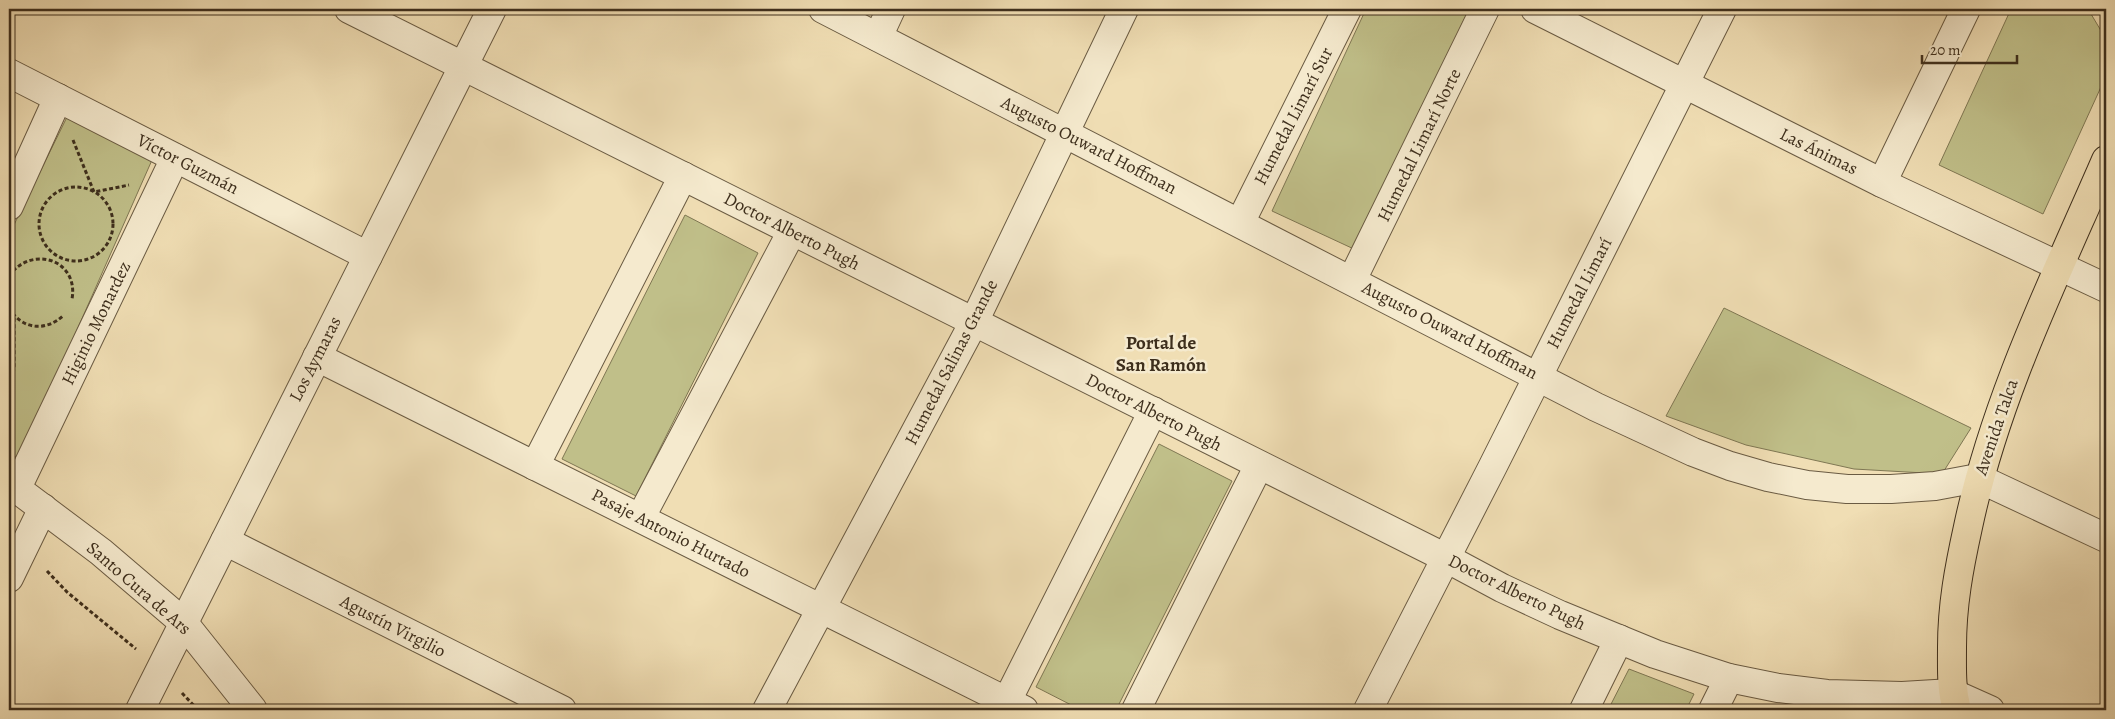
<svg xmlns="http://www.w3.org/2000/svg" width="2115" height="719" viewBox="0 0 2115 719" font-family="Alegreya,serif">
	<style>
		.green { fill: #c0bf89; stroke: #7f7753 }
		.lines { fill: none; stroke-linecap: round; stroke-linejoin: round }
		.minor-casing { stroke: #6a5b43; stroke-width: 30 }
		.major-casing { stroke: #3e2f1d; stroke-width: 30 }
		.path { stroke: #3e2f1d; stroke-width: 3; stroke-dasharray: 4 2.5; stroke-linecap: butt }
		.minor { stroke: #f5eace; stroke-width: 28 }
		.major { stroke: #f0deb4; stroke-width: 28 }
		.labels { text-anchor: middle; stroke-width: 5; stroke-linejoin: round; paint-order: stroke }
		.street-label { font-size: 18px; fill: #3e2f1d; stroke: #f5eace }
		.neighbourhood-label { font-size: 19px; font-weight: bold; fill: #3e2f1d; stroke: #f5eace }
	</style>
	<rect width="100%" height="100%" fill="#f0deb4"/>
	<filter id="stains"><feTurbulence type="fractalNoise" baseFrequency=".004" numOctaves="4"/><feColorMatrix values="0 0 0 0 .2 0 0 0 0 .09 0 0 0 0 .02 0 0 0 .5 -.17"/></filter>
	<radialGradient id="worn" r=".72"><stop offset=".6" stop-color="#630" stop-opacity="0"/><stop offset="1" stop-color="#630" stop-opacity=".3"/></radialGradient>
	<g class="green">
		<path d="M1366 9H1469L1356 250 1272 211Z"/>
		<path d="M2011 9H2088L2106 39V76L2043 214 1939 165Z"/>
		<path d="M67 117 152 160 20 459 9 453V235Z"/>
		<path d="M685 215 758 253 636 496 562 459Z"/>
		<path d="M1724 308 1971 428 1942 474 1854 469 1746 445 1666 416Z"/>
		<path d="M1159 444 1232 481 1116 710H1081L1036 687Z"/>
		<path d="M1629 669 1694 694 1686 710H1608Z"/>
	</g>
	<g class="lines">
		<defs>
			<g id="minor">
				<path d="M349 9 1446 558 1502 588 1560 615 1655 654 1729 678 1778 688 1827 694 1902 696 1952 693 1990 710"/>
				<path d="M823 9 1596 407 1693 452 1730 466 1768 477 1807 485 1847 489H1891L1935 486 1978 478 2106 538"/>
				<path d="M1535 9 1882 183 2106 288"/>
				<path d="M878 37 891 9"/>
				<path d="M9 73 368 256"/>
				<path d="M1882 183 1966 9"/>
				<path d="M9 206 58 98"/>
				<path d="M1240 223 1347 9"/>
				<path d="M1352 280 1485 9"/>
				<path d="M317 357 1024 710"/>
				<path d="M535 466 683 176"/>
				<path d="M9 483 101 552 183 622 253 710"/>
				<path d="M17 488 175 158"/>
				<path d="M641 517 792 231"/>
				<path d="M225 541 562 710"/>
				<path d="M9 578 43 508"/>
				<path d="M1007 701 1153 411"/>
				<path d="M140 710 492 9"/>
				<path d="M767 710 974 322 1124 9"/>
				<path d="M1136 710 1259 465"/>
				<path d="M1368 710 1493 466 1722 9"/>
				<path d="M1584 710 1619 639"/>
				<path d="M1713 710 1729 678"/>
			</g>
			<path id="major" d="M1957 710C1951 689 1952 669 1952 647 1952 605 1959 568 1968 527 1995 399 2054 280 2106 160"/>
		</defs>
		<use href="#minor" class="minor-casing"/>
		<use href="#major" class="major-casing"/>
		<g class="path">
			<path d="M73 140 94 192 129 185"/>
			<circle cx="76" cy="224" r="37"/>
			<path d="M9 276C32 244 79 260 72 299"/>
			<path d="M9 308C22 330 46 332 64 315"/>
			<path d="M9 419 14 366V317"/>
			<path d="M47 571 67 592 136 649"/>
			<path d="M182 693 198 710"/>
		</g>
		<use href="#minor" class="minor"/>
		<use href="#major" class="major"/>
	</g>
	<g class="labels">
		<g class="street-label">
			<text transform="translate(1293 116) rotate(-63)" y="6">Humedal Limarí Sur</text>
			<text transform="translate(1089 145) rotate(27)" y="6">Augusto Ouward Hoffman</text>
			<text transform="translate(1419 145) rotate(-64)" y="6">Humedal Limarí Norte</text>
			<text transform="translate(1819 151) rotate(26)" y="6">Las Ánimas</text>
			<text transform="translate(188 164) rotate(27)" y="6">Víctor Guzmán</text>
			<text transform="translate(792 231) rotate(27)" y="6">Doctor Alberto Pugh</text>
			<text transform="translate(1579 293) rotate(-63)" y="6">Humedal Limarí</text>
			<text transform="translate(96 323) rotate(-64)" y="6">Higinio Monardez</text>
			<text transform="translate(1450 330) rotate(27)" y="6">Augusto Ouward Hoffman</text>
			<text transform="translate(315 359) rotate(-63)" y="6">Los Aymaras</text>
			<text transform="translate(951 362) rotate(-63)" y="6">Humedal Salinas Grande</text>
			<text transform="translate(1154 412) rotate(27)" y="6">Doctor Alberto Pugh</text>
			<text transform="translate(1996 427) rotate(-71)" y="6">Avenida Talca</text>
			<text transform="translate(671 533) rotate(27)" y="6">Pasaje Antonio Hurtado</text>
			<text transform="translate(139 588) rotate(41)" y="6">Santo Cura de Ars</text>
			<text transform="translate(1517 592) rotate(26)" y="6">Doctor Alberto Pugh</text>
			<text transform="translate(393 626) rotate(27)" y="6">Agustín Virgilio</text>
		</g>
		<g class="neighbourhood-label">
			<text x="1161" y="349">Portal de<tspan x="1161" dy="22">San Ramón</tspan></text>
		</g>
	</g>
	<rect width="2115" height="719" fill="none" stroke="#f0deb4" stroke-width="30"/>
	<rect x="10" y="10" width="2095" height="699" fill="none" stroke="#3e2f1d" stroke-width="2.5"/>
	<rect x="15" y="15" width="2085" height="689" fill="none" stroke="#3e2f1d"/>
	<path d="M1922 55v8h95v-8" fill="none" stroke="#3e2f1d" stroke-width="2.5"/>
	<text x="1930" y="55" font-size="15" fill="#3e2f1d" stroke="#f5eace" stroke-width="4" paint-order="stroke">20 m</text>
	<rect width="100%" height="100%" filter="url(#stains)"/>
	<rect width="100%" height="100%" fill="url(#worn)"/>
</svg>
